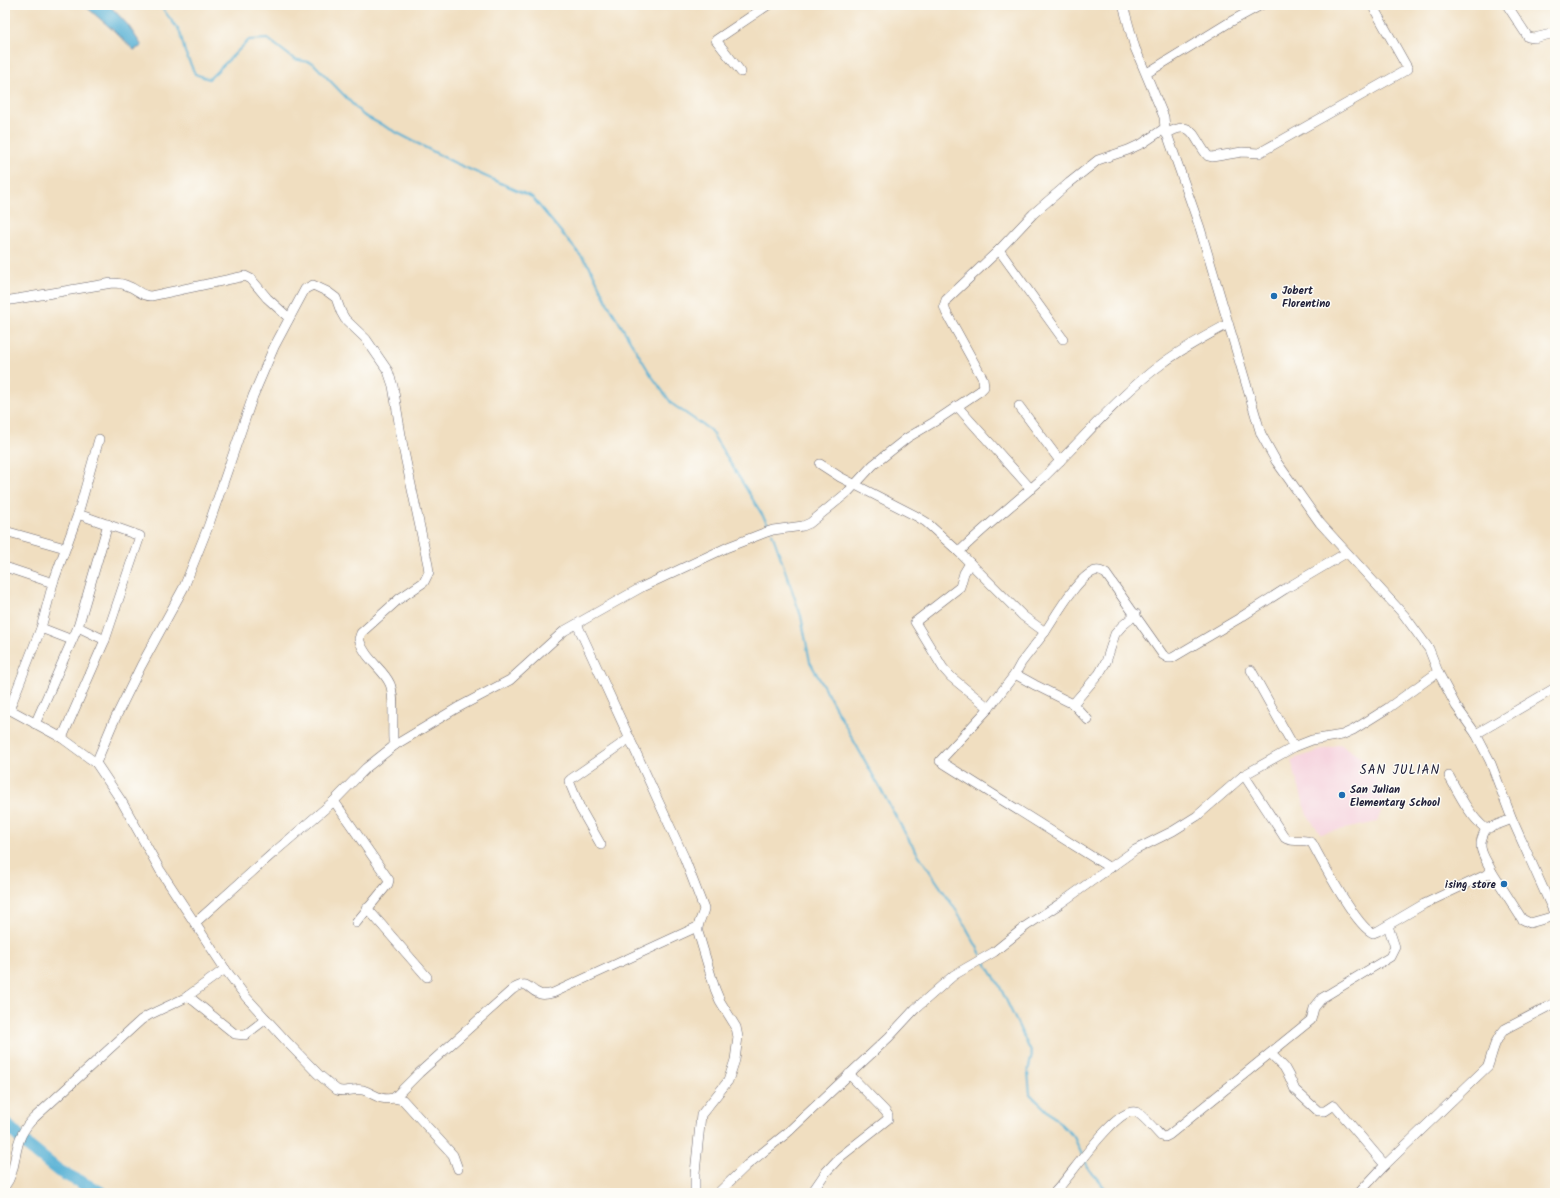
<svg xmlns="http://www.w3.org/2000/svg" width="1560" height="1198" viewBox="0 0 1560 1198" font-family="Kalam,sans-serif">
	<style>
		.built { fill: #f5cfdc }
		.water { fill: #57b0d4; stroke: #3c6988 }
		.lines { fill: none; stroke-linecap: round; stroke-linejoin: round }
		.stream { stroke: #57b0d4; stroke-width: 2 }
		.river { stroke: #57b0d4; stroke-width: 13 }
		.minor-casing { stroke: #6a646a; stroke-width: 10 }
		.minor { stroke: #fff; stroke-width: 9 }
		.poi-dot { fill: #1f6fb2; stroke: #fdfcf7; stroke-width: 1.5 }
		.labels { text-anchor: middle; stroke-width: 3; stroke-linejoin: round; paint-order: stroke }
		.poi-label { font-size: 11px; font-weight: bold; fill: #22223b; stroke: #fdfcf7; text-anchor: start }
		.quarter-label { font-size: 13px; letter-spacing: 1px; fill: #22223b; stroke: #fdfcf7 }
	</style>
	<rect width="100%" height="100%" fill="#fdfcf7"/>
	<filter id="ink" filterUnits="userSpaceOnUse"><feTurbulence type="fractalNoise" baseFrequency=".025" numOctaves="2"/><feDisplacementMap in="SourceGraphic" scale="8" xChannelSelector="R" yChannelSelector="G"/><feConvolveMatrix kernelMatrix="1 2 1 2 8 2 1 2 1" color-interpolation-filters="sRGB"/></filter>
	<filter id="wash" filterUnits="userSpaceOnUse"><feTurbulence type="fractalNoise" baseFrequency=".012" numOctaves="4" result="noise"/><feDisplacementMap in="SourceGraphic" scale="16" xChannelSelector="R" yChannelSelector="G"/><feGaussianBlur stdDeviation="0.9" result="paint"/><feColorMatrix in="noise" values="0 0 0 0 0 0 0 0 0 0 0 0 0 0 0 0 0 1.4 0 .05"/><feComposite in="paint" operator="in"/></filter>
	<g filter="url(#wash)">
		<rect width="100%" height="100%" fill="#f0dec0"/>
		<path class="built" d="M1340 744 1363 759 1381 786 1384 804 1377 822 1321 834 1307 815 1291 760Z"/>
		<path class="water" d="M84 5H109L128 25 142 46 134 50 113 30Z"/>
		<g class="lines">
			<g class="stream">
				<path d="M160 5 180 32 185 52 195 74 209 79 249 40 268 39 294 59 313 63 363 115 453 162 532 197 590 267 608 304 651 375 672 404 710 430 771 529"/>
				<path d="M772 533 801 616 810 662 910 842 958 913 982 956"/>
				<path d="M984 960 999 985 1032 1054 1028 1072 1030 1094 1074 1137 1082 1155"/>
				<path d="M1085 1160 1088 1168 1109 1193"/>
			</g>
			<path class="river" d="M5 1123 28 1146 59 1171 102 1193"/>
		</g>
	</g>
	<g filter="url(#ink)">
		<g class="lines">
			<defs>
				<g id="minor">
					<path d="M1123 5 1135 48 1164 117 1165 128 1200 228 1261 434 1276 461 1320 523 1404 615 1429 649 1438 672 1456 706 1476 734 1490 761 1512 819 1555 915"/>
					<path d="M1507 5 1528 37 1534 38 1555 33"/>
					<path d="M741 72 716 40 768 5"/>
					<path d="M1147 73 1230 22 1261 5"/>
					<path d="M1166 134C1194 117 1193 139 1208 156L1212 157 1242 152 1259 153 1408 69 1372 5"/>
					<path d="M999 250 1063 339"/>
					<path d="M5 301 112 283C117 283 122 283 128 286 137 289 141 296 151 296L245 276 251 279 267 298 289 318"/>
					<path d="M957 406 1031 489"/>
					<path d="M1019 406 1060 461"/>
					<path d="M820 464 840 477 916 516 926 522 959 552C986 525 1017 502 1045 476 1084 438 1119 395 1163 363 1183 348 1206 336 1228 324"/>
					<path d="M5 531 65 548"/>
					<path d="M959 552 1023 616 1045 632C1055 617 1078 576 1095 571 1099 570 1103 572 1106 574L1163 655 1168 658H1172L1238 619 1285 589 1346 553"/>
					<path d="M970 563 964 573 960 587 915 622 943 668 951 677 989 708"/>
					<path d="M5 567 53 583"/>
					<path d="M577 624 684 857 704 909C702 918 697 923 698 932L715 989 720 1001 736 1027 738 1037 735 1060 728 1081 701 1115 695 1173V1193"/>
					<path d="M78 627 105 640"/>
					<path d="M41 628 72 640"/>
					<path d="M1045 632 1021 663 1015 674 989 708 940 761 1110 868"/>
					<path d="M1251 670 1294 747"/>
					<path d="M1015 674 1035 685 1073 704"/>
					<path d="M5 707 62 738 96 763 122 802 160 870 225 969 246 997 288 1043 318 1074 337 1090C345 1093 354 1088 363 1090 375 1094 379 1101 394 1098L419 1073 513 989C530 979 526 989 540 994 544 995 549 994 553 993L697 927"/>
					<path d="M9 710 41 628 53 583 78 514 99 439"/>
					<path d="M1088 720 1073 704 1099 674 1106 662 1115 634 1122 626 1136 614"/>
					<path d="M35 724 78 627 108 524"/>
					<path d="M1476 734 1555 688"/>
					<path d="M62 738 105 640 140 536 78 514"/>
					<path d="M96 763 112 725 141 666 184 587 208 527 253 396 274 347 305 289 313 285 328 292 336 298 341 312 345 319 366 339 388 371 393 386 403 447 428 565 429 572 424 582 399 599 361 633 359 639C365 660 383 668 390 684 395 695 392 726 393 740L395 745"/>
					<path d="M1244 775 1285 838C1293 844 1303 837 1312 843 1322 861 1356 927 1373 933L1378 931 1424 904 1492 872 1522 919 1530 923 1555 916"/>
					<path d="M1449 776C1460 796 1469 815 1486 829"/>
					<path d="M334 801 389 880 388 884 356 923"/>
					<path d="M601 845 580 808 569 781 571 779 630 738"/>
					<path d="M1492 872C1484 855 1475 848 1486 829L1512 819"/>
					<path d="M367 908 427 977"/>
					<path d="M195 923 272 854 334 801 366 768 395 745 457 708 510 680 564 631 642 587 728 547 764 533 773 530 803 526 810 523 848 492 873 465 907 438 934 422 980 391 984 387 983 379 946 312 944 306 946 300 999 250 1033 214 1069 183 1098 160 1128 150 1143 143 1165 128"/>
					<path d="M188 996 235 1034 245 1035 266 1019"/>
					<path d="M1271 1054 1284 1067 1289 1076 1295 1090 1318 1111H1325L1334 1105 1385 1165"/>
					<path d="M394 1098 403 1100 453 1155 458 1169"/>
					<path d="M5 1186C17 1170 13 1151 22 1134 25 1128 29 1123 34 1118L141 1020 149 1015 185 998 225 969"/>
					<path d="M813 1191 826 1172 840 1157 888 1119V1115L885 1111 849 1074"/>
					<path d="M718 1193 747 1165 787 1133 889 1037 915 1009 954 975 994 952 1026 926 1061 903 1135 850 1173 831 1197 816 1244 775 1294 747 1312 740 1342 735 1353 730 1388 708 1438 672"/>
					<path d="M1054 1193C1069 1179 1116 1106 1136 1112 1143 1115 1155 1130 1161 1136L1165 1137 1169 1135 1311 1020 1314 1008 1322 998 1390 957 1395 947 1388 926"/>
					<path d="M1359 1193 1385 1165 1488 1066C1493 1052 1494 1040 1505 1029L1555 1003"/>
				</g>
			</defs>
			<use href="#minor" class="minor-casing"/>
			<use href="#minor" class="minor"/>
		</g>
	</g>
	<g class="poi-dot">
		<circle cx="1274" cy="296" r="4"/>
		<circle cx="1342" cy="795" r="4"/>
		<circle cx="1504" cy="884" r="4"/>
	</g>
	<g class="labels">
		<g class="poi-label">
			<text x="1282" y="294">Jobert<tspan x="1282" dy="13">Florentino</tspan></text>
			<text x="1350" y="793">San Julian<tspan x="1350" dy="13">Elementary School</tspan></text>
			<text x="1496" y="888" text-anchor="end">ising store</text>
		</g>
		<g class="quarter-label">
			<text x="1400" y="774">SAN JULIAN</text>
		</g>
	</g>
	<rect width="1560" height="1198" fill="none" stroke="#fdfcf7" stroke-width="20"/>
</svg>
